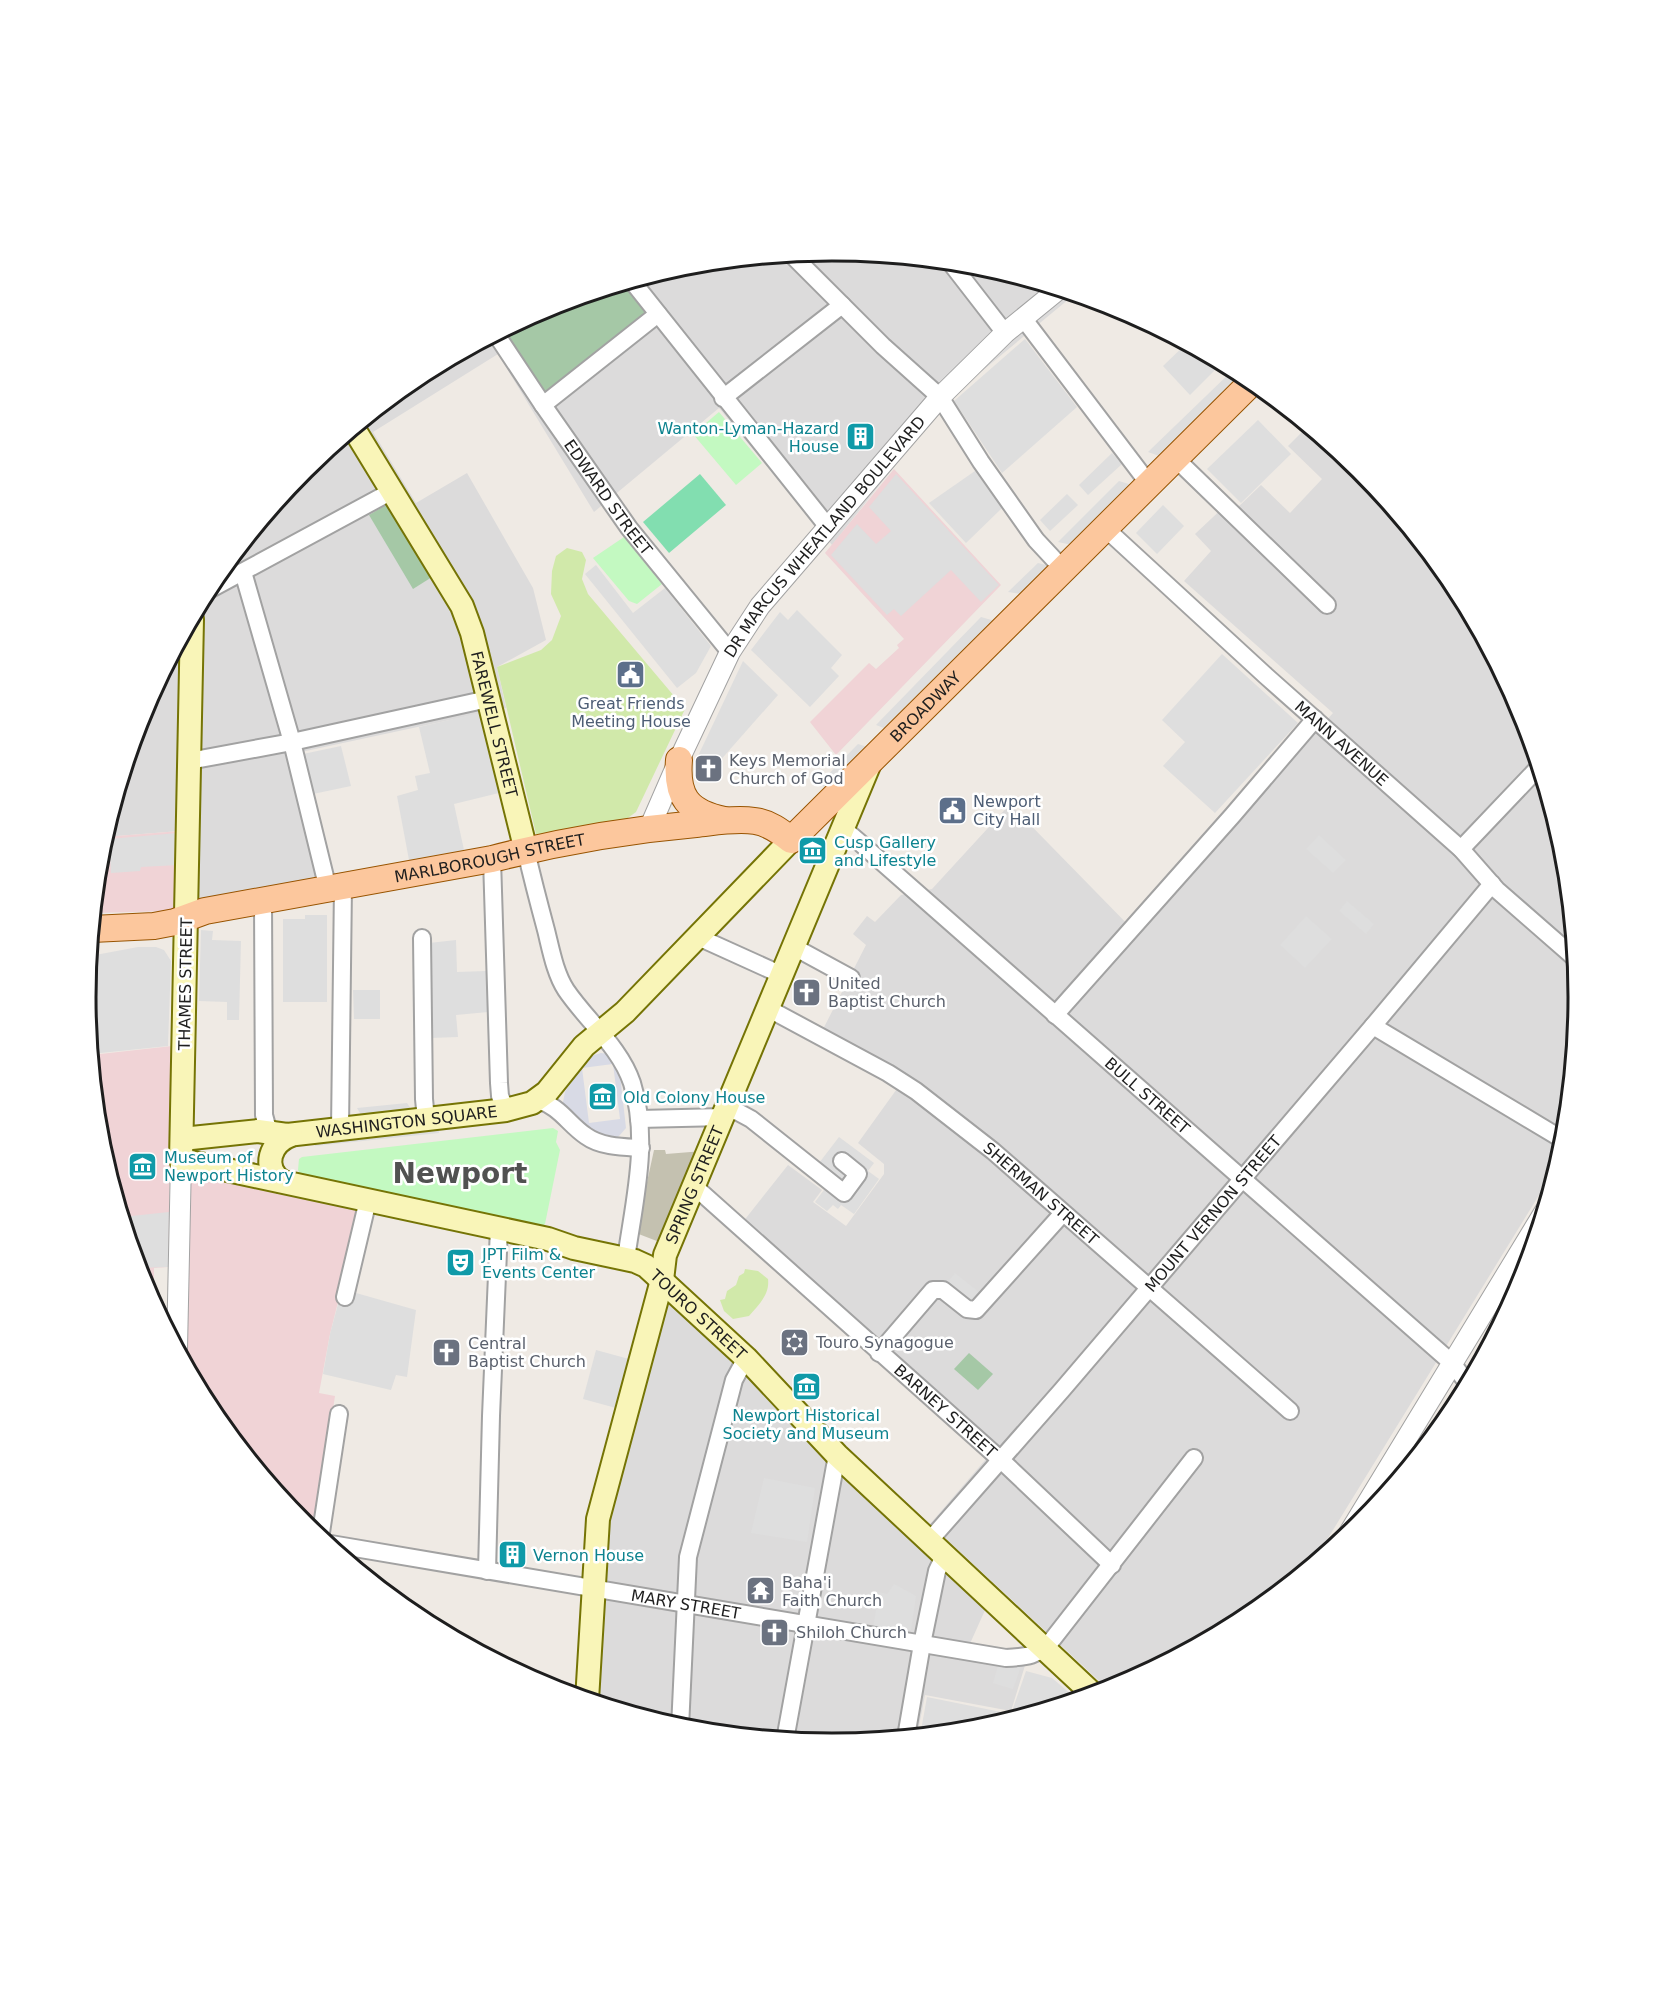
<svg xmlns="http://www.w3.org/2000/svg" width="1665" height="1995" viewBox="0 0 1665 1995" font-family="'DejaVu Sans',sans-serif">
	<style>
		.residential { fill: #dcdbdb }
		.commercial { fill: #f0d3d6 }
		.construction { fill: #c4c1b0 }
		.grass { fill: #d1e9aa }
		.cemetery { fill: #a5c8a6 }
		.park { fill: #c3f9c1 }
		.pitch { fill: #82deb0 }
		.parking { fill: #dedede }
		.plaza { fill: #d8dae5; fill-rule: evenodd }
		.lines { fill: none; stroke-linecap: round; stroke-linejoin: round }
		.minor-casing { stroke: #a2a2a2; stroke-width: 20 }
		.tertiary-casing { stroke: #a2a2a2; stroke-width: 22 }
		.secondary-casing { stroke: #757405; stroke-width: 26 }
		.primary-casing { stroke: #985400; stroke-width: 28 }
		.minor { stroke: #fff; stroke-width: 16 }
		.tertiary { stroke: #fff; stroke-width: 20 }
		.secondary { stroke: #f9f5b8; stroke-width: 22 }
		.primary { stroke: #fcc79d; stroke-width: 26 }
		.labels { text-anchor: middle; stroke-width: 5; stroke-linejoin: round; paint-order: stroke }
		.culture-label { font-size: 16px; fill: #0d838f; stroke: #fff; text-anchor: start }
		.street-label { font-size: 16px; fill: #1e1e1e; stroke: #fff }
		.service-label { font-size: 16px; fill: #4e5e75; stroke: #fff }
		.worship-label { font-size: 16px; fill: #5b616d; stroke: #fff; text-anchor: start }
		.town-label { font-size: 28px; font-weight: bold; fill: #515151; stroke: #fff }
		.rim { fill: none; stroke: #1e1e1e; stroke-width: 3 }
	</style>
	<rect width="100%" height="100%" fill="#efeae4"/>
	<g class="residential">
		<path d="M833 251 979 265 1075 294 947 400 832 545 719 408 594 512 498 354 373 432 416 503 467 473 533 588 546 640 497 667 506 708 301 752 333 878 195 901 202 601 212 582 305 469 418 376 504 330 544 392 626 283 687 265Z"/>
		<path d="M1308 426 1361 470 1454 583 1523 712 1565 852 1579 998 1565 1144 1560 1161 1309 1569 1247 1619 1118 1688 1109 1690 930 1524 986 1459 735 1232 788 1165 822 1190 813 1202 846 1226 884 1174V1164L858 1143 899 1086 817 1041 866 945 853 934 867 916 875 922 901 895 932 889 1010 804 1138 935 1333 713 1184 581 1211 551 1195 534 1228 503 1235 510 1261 485 1290 513 1322 479 1288 446Z"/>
		<path d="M185 632 180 831 104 837 142 711Z"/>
		<path d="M1526 1272 1522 1284 1453 1413 1398 1481Z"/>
		<path d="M666 1301 680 1304 986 1608 968 1648 1027 1659 1011 1711 925 1695 917 1736 832 1744 686 1730 591 1701 604 1537Z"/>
	</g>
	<g class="commercial">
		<path d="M894 469 1001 585 836 755 810 722 869 663 876 669 899 648 897 645 904 639 825 553Z"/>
		<path d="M180 831 181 907 172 911 94 913 100 851 104 837Z"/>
		<path d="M172 1046 168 1267 154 1268V1305L142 1283 100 1143 91 1055Z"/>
		<path d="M186 1170 361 1210 330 1334 319 1393 335 1396 314 1534 304 1525 211 1412 182 1357Z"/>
	</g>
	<path class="construction" d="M654 1150H665L666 1154 703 1151 662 1243 636 1233Z"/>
	<g class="grass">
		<path d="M567 548 582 552 586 560 582 579 588 594 685 709 636 812 625 820 537 838 497 667 541 650 552 640 561 616 551 594 552 571 556 556Z"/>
		<path d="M745 1269 758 1271 768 1279C770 1295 758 1305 749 1316L733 1319 724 1311 720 1300 725 1299 727 1291 736 1285 739 1276 744 1273Z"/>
	</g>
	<g class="cemetery">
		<path d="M626 283 649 312 545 392 504 330 547 307Z"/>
		<path d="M386 505 432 577 413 589 369 515Z"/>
		<path d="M969 1353 993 1374 978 1390 954 1369Z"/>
	</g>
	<g class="park">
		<path d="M719 412 762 463 736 485 693 434Z"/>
		<path d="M624 537 662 584 637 604 629 601 593 558Z"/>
		<path d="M553 1128 558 1131 556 1142 560 1150 545 1224 540 1228 300 1174 298 1170 299 1159 302 1157Z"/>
	</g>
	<path class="pitch" d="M700 474 726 505 669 553 643 522Z"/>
	<g class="parking">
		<path d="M1025 339 1077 407 1002 473 954 401Z"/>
		<path d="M1186 344 1200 351 1216 369 1190 395 1163 366Z"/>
		<path d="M1234 369 1246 375 1162 457 1148 452Z"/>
		<path d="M1258 420 1291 454 1241 503 1207 469Z"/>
		<path d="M1112 453 1122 464 1088 495 1079 485Z"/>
		<path d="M975 471 1002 508 966 543 929 503Z"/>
		<path d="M896 474 999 585 981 602 951 570 901 616 894 609 887 615 831 555 857 524 876 544 891 531 869 507Z"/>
		<path d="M1119 481 1132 485 1072 545 1058 542Z"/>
		<path d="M1067 494 1078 505 1050 531 1040 520Z"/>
		<path d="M1163 505 1184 526 1157 554 1136 533Z"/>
		<path d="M1038 563 1050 566 1022 594 1008 592Z"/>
		<path d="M596 565 633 613 665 588 711 646 696 673 677 688 585 574Z"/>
		<path d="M797 610 842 655 831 668 839 676 810 707 751 650 780 612 788 620Z"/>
		<path d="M981 617 995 621 889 730 876 725Z"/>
		<path d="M1222 654 1298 723 1215 813 1163 766 1185 742 1162 720Z"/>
		<path d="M743 661 778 695 718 763 698 756Z"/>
		<path d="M484 712 503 792 454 804 464 850 409 860 397 796 418 790 415 776 430 773 419 727Z"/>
		<path d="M858 744 871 748 832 788 818 785Z"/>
		<path d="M341 746 351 786 313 794 303 754Z"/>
		<path d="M178 833V865L141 867 140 871 111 873 109 839Z"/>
		<path d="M1319 835 1346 860 1333 873 1306 849Z"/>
		<path d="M1347 901 1374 924 1366 934 1339 911Z"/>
		<path d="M305 915H327V1002H283V919H305Z"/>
		<path d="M1306 916 1332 939 1305 968 1280 945Z"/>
		<path d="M201 930 213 931 212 940 241 941 239 1020H227V1002L199 1001Z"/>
		<path d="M456 940 457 972 486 971 488 1012 456 1015 458 1037 430 1038 429 943Z"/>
		<path d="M138 947H156L164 950 171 961 168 1046 91 1054 86 997 90 956Z"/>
		<path d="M353 990H380V1019H354Z"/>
		<path d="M407 1103 415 1115 364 1120 357 1108Z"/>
		<path d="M438 1127 439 1133 315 1146 314 1140Z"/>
		<path d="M839 1137 874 1163 868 1171 879 1179 854 1214 841 1205 838 1209 833 1205 827 1211 815 1202 832 1179 816 1167Z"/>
		<path d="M169 1212 168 1267 138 1268 122 1217Z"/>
		<path d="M955 1273 979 1292 970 1303 946 1284Z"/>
		<path d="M342 1289 416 1310 407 1377 396 1375 391 1390 323 1374 330 1334Z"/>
		<path d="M596 1350 629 1359 616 1408 583 1399Z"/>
		<path d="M764 1478 815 1488 807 1542 751 1533Z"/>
		<path d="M894 1584 916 1596 911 1630 897 1633 873 1628 879 1592 887 1594Z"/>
		<path d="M999 1662 1021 1666 1013 1689 993 1683Z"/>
		<path d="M1026 1671 1052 1678 1078 1700 978 1730 920 1736 927 1697 1011 1714Z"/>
	</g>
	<path class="plaza" d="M601 1053 608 1054 619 1066 626 1128 619 1136 613 1139 594 1135 565 1109 563 1102 565 1092 581 1064 591 1056ZM613 1064 620 1119 589 1123 582 1068Z"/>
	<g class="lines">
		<defs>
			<g id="minor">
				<path d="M792 255 883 346 940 397 981 462 1036 540 1063 569"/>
				<path d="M950 262 1005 333"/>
				<path d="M632 281 828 527"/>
				<path d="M1023 318 1149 484"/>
				<path id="s1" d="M496 334 543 405 629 528 730 652"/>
				<path d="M723 398 842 305"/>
				<path d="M543 405 658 314"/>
				<path d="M1175 458 1327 605"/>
				<path id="s2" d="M1105 528 1266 676 1461 849 1497 890 1576 959"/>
				<path d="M243 572 292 742 328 889"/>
				<path d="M207 591 392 491"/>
				<path d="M189 761 292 742 488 699"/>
				<path id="s3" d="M841 832 851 835 858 841 1452 1363 1465 1380 1467 1387"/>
				<path d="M1461 849 1539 767"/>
				<path d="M526 851C532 877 539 904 546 930 551 950 555 973 566 990 587 1021 620 1047 632 1083 650 1141 634 1201 626 1259"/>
				<path d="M492 859 499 1083 500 1096 506 1110"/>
				<path d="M263 901 264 1115 267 1126 273 1132"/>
				<path d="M698 937 782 975"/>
				<path d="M422 938 424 1099 426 1119"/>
				<path d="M794 947 851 978"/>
				<path id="s4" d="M769 1009 888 1073 916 1091 993 1151 1290 1411"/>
				<path d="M1055 1015 1232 816 1315 719"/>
				<path d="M1373 1026 1565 1141"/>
				<path d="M537 1100C560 1106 568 1124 586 1136 601 1147 624 1147 641 1148"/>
				<path d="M727 1109 738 1112 751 1119 844 1193 858 1174 842 1161"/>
				<path d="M639 1119 724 1117"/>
				<path d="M340 1129 343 886"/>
				<path id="s5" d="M695 1187 1001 1460 1112 1565"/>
				<path d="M345 1297 368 1200"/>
				<path d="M879 1353 933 1290H943L967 1309 976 1310 1063 1213"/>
				<path d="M320 1539 339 1414"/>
				<path id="s6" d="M930 1540 1062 1390 1373 1026 1492 884"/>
				<path id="s7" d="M325 1543 1006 1658C1026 1657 1039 1656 1052 1640L1194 1458"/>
				<path d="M487 1571 491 1416 499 1228"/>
				<path d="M680 1728 688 1557 734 1380 746 1358"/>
				<path d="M906 1737 922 1644 937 1571 945 1554"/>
				<path d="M785 1740 837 1455"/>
			</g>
			<g id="tertiary">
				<path id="s8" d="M649 829 679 760 730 652 760 606 940 397 1005 333 1059 289"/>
				<path d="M177 1349 181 1160"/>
				<path d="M1346 1538 1545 1211"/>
			</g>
			<g id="secondary">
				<path id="s9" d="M354 429 462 606 472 633 526 851"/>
				<path id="s10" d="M192 619 181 1160 548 1239 574 1248 635 1261 646 1266 746 1358 837 1455 1094 1695"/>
				<path id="s11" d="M182 1139 258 1131 287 1135 296 1134 506 1110 532 1103 547 1092 584 1046 625 1012 791 840"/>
				<path d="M281 1181C262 1167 270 1143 291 1135"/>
				<path id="s12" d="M587 1700 598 1519 662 1280 665 1255 870 763"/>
			</g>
			<g id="primary">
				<path d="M679 760C676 796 687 812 724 820"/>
				<path id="s13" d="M92 929 154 926 175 922 205 911 492 859C558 842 627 830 696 824 715 822 736 818 755 821 769 823 780 831 791 840L1253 381"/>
			</g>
		</defs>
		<use href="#minor" class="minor-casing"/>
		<use href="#tertiary" class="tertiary-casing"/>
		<use href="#secondary" class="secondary-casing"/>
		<use href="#primary" class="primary-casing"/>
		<use href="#minor" class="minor"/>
		<use href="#tertiary" class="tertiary"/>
		<use href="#secondary" class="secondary"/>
		<use href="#primary" class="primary"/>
	</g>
	<defs>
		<symbol id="building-square" viewBox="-11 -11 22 22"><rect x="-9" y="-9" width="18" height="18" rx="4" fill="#0f9aa8" stroke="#fff"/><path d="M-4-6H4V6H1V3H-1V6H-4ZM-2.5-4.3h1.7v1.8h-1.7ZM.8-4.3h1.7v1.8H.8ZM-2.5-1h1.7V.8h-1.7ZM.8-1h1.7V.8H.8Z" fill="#fff"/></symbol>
		<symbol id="civic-square" viewBox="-11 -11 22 22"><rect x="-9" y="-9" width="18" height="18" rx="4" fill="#5c6f8a" stroke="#fff"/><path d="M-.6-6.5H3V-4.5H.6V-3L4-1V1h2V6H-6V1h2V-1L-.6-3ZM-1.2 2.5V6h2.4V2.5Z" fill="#fff"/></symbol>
		<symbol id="church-square" viewBox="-11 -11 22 22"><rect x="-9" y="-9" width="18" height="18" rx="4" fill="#6b7280" stroke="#fff"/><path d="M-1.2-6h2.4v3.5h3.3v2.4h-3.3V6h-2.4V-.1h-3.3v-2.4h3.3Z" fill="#fff"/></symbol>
		<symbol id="museum-square" viewBox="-11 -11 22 22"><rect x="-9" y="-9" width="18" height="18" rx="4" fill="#0f9aa8" stroke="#fff"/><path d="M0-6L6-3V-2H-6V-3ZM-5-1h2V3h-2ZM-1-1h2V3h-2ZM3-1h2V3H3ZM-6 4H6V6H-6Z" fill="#fff"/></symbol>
		<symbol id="theatre-square" viewBox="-11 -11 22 22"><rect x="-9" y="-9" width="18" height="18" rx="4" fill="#0f9aa8" stroke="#fff"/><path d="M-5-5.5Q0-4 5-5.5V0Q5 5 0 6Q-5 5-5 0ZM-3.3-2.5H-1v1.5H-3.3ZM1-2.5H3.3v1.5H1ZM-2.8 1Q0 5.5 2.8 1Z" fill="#fff"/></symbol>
		<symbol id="synagogue-square" viewBox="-11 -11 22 22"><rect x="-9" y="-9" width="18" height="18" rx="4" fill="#6b7280" stroke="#fff"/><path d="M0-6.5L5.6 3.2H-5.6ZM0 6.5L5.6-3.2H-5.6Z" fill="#fff"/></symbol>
		<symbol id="temple-square" viewBox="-11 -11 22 22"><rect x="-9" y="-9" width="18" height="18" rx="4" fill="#6b7280" stroke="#fff"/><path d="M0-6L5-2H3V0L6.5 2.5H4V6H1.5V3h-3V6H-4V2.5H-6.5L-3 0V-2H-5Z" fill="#fff"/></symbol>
	</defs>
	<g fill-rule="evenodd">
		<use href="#building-square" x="844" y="420" width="33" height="33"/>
		<use href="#civic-square" x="614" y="658" width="33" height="33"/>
		<use href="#church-square" x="692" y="752" width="33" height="33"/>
		<use href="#civic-square" x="936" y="794" width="33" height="33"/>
		<use href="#museum-square" x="796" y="834" width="33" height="33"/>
		<use href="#church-square" x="790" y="976" width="33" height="33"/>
		<use href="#museum-square" x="586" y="1080" width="33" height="33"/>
		<use href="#museum-square" x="126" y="1150" width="33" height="33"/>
		<use href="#theatre-square" x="444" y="1246" width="33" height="33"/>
		<use href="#synagogue-square" x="778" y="1326" width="33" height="33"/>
		<use href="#church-square" x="430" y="1336" width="33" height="33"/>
		<use href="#museum-square" x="790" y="1370" width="33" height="33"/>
		<use href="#building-square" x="496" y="1538" width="33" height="33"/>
		<use href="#temple-square" x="744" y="1574" width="33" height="33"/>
		<use href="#church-square" x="758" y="1616" width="33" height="33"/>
	</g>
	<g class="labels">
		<g class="culture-label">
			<text x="839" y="434" text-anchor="end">Wanton-Lyman-Hazard<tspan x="839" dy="18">House</tspan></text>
			<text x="834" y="848">Cusp Gallery<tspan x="834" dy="18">and Lifestyle</tspan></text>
			<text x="623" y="1103">Old Colony House</text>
			<text x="164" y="1163">Museum of<tspan x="164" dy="18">Newport History</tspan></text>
			<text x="482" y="1260">JPT Film &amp;<tspan x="482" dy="18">Events Center</tspan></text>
			<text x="806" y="1421" text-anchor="middle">Newport Historical<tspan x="806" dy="18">Society and Museum</tspan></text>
			<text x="533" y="1561">Vernon House</text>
		</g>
		<g class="street-label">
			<text dy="6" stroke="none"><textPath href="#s1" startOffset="198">EDWARD STREET</textPath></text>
			<text dy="6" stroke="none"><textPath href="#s8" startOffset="344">DR MARCUS WHEATLAND BOULEVARD</textPath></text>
			<text dy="6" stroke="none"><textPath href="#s13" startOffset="904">BROADWAY</textPath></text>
			<text dy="6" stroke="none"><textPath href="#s9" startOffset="330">FAREWELL STREET</textPath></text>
			<text dy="6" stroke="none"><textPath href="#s2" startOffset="320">MANN AVENUE</textPath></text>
			<text dy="6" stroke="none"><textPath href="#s13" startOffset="405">MARLBOROUGH STREET</textPath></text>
			<text transform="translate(185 984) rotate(-89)" y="6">THAMES STREET</text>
			<text dy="6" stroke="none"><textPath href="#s3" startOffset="405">BULL STREET</textPath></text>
			<text dy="6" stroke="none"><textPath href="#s11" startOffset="226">WASHINGTON SQUARE</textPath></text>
			<text dy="6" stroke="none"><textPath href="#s12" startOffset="530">SPRING STREET</textPath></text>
			<text dy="6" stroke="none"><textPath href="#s4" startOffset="330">SHERMAN STREET</textPath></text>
			<text dy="6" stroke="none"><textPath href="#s6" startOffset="432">MOUNT VERNON STREET</textPath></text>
			<text dy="6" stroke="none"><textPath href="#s10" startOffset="1090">TOURO STREET</textPath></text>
			<text dy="6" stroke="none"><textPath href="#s5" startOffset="336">BARNEY STREET</textPath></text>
			<text dy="6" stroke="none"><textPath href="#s7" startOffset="366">MARY STREET</textPath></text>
		</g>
		<g class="service-label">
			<text x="631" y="709">Great Friends<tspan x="631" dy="18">Meeting House</tspan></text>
			<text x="973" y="807" text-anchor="start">Newport<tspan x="973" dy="18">City Hall</tspan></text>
		</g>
		<g class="worship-label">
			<text x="729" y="766">Keys Memorial<tspan x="729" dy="18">Church of God</tspan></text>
			<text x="828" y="989">United<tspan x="828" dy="18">Baptist Church</tspan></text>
			<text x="816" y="1348">Touro Synagogue</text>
			<text x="468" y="1349">Central<tspan x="468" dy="18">Baptist Church</tspan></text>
			<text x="782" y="1588">Baha'i<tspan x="782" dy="18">Faith Church</tspan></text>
			<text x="796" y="1638">Shiloh Church</text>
		</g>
		<g class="town-label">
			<text x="460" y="1183">Newport</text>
		</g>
	</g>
	<path d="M0 0H1665V1995H0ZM96 997a736 736 0 1 1 1472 0a736 736 0 1 1-1472 0Z" fill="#fff" fill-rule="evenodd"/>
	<path class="rim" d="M96 997a736 736 0 1 1 1472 0a736 736 0 1 1-1472 0Z"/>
</svg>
